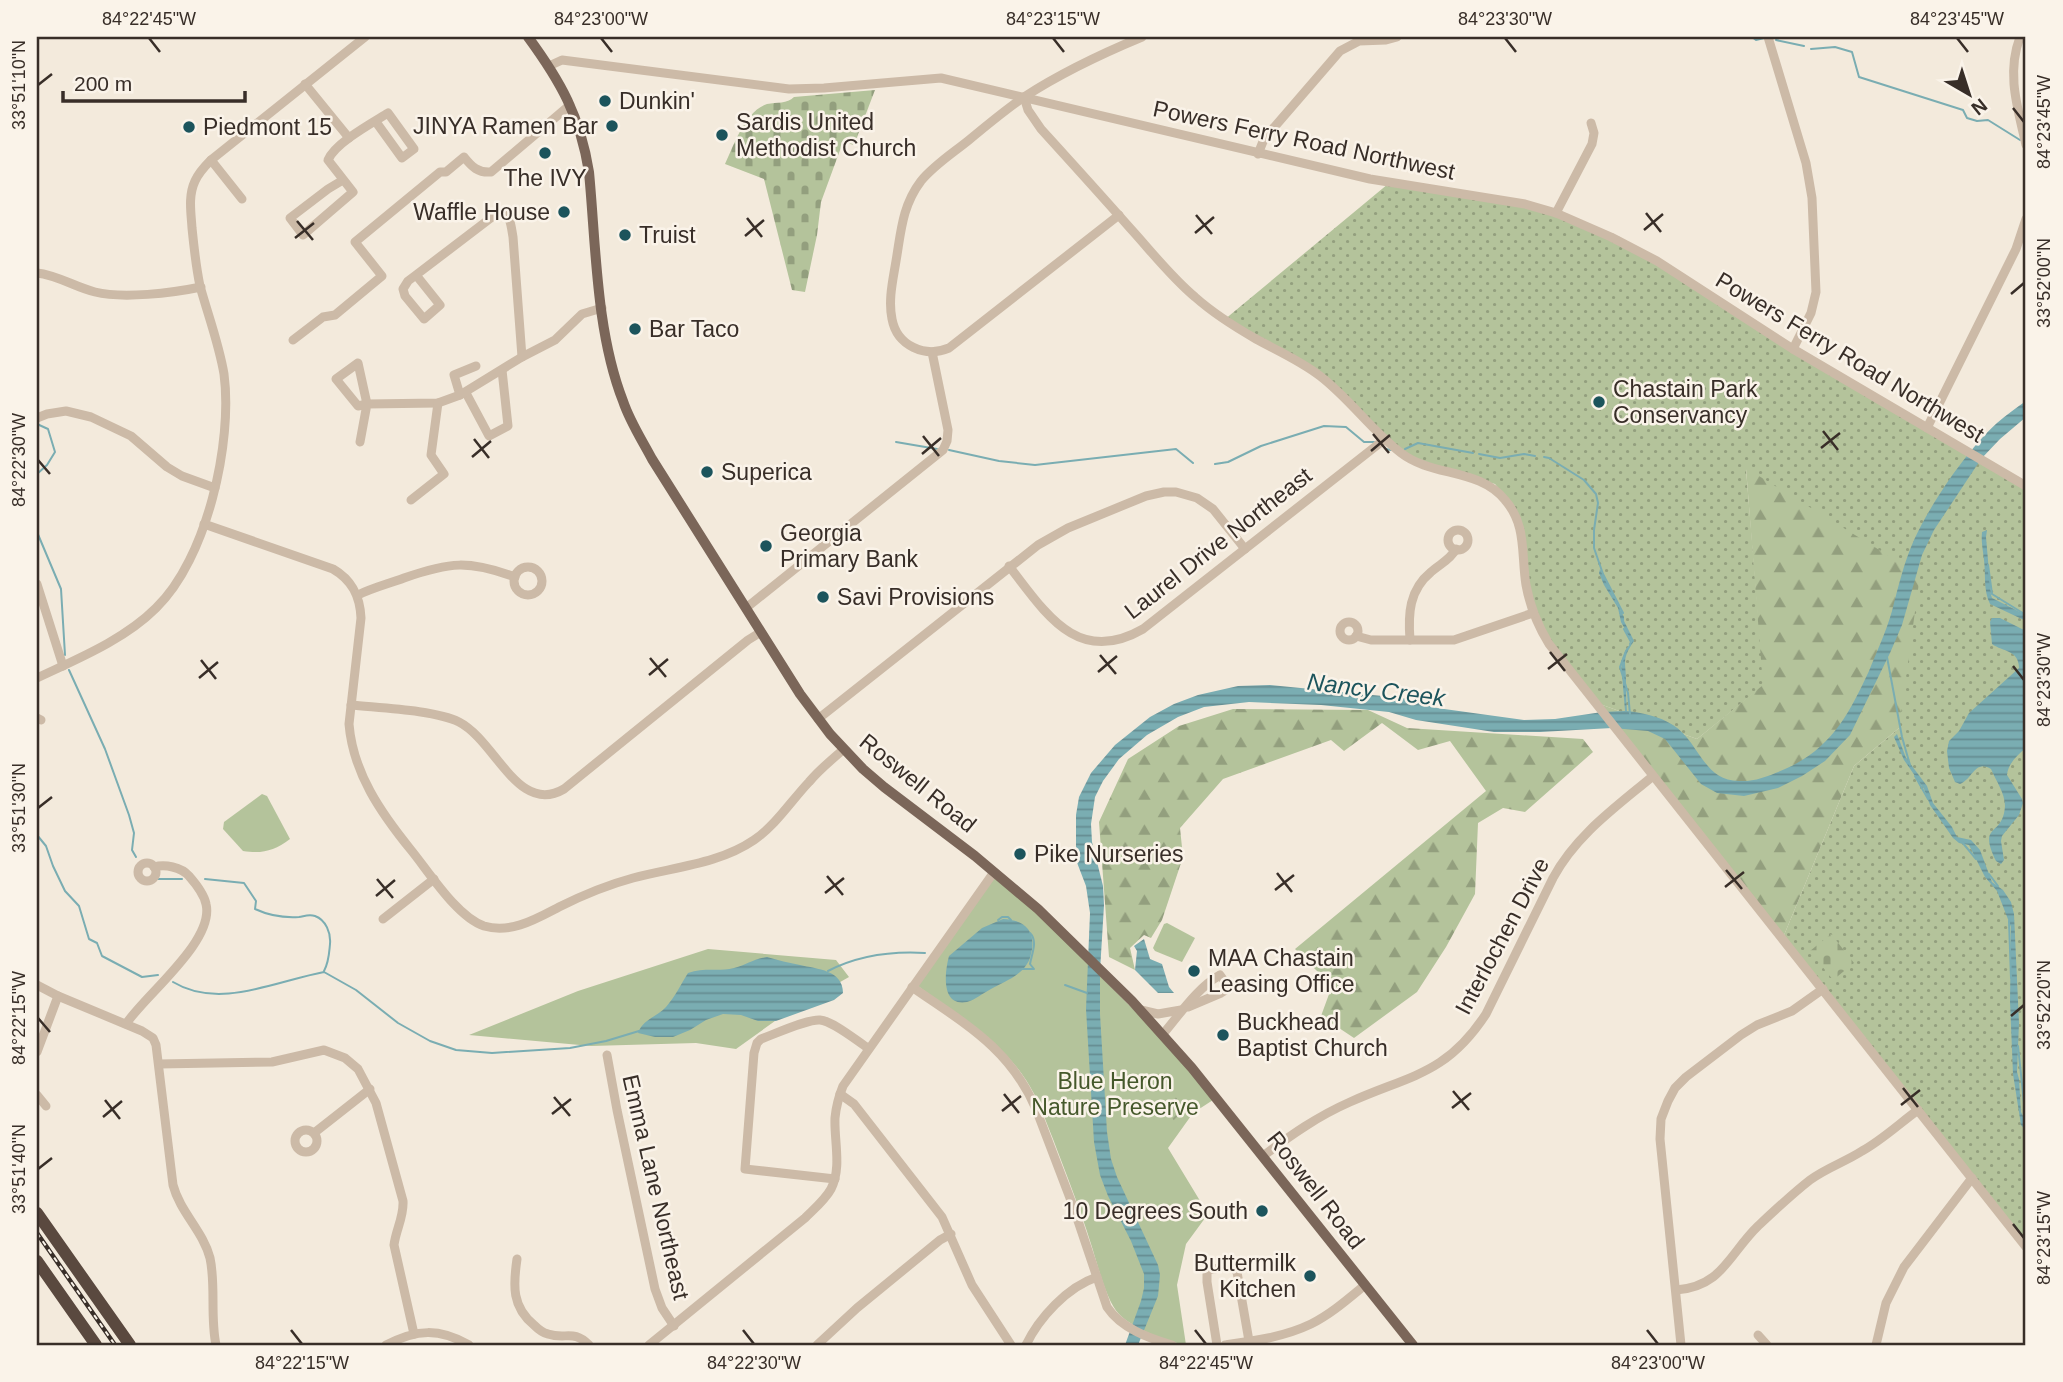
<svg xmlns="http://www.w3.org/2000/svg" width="2063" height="1382" viewBox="0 0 2063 1382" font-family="Helvetica,sans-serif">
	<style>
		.grass { fill: url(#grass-dots) }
		.forest { fill: url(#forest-firs) }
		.cemetery { fill: url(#cemetery-stones) }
		.park { fill: #b4c39b }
		.garden { fill: url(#garden-furrows) }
		.water { fill: url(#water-rules) }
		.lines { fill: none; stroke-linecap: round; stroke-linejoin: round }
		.stream { stroke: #7aadb2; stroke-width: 2 }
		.minor { stroke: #ccbaa7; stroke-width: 9 }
		.major { stroke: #7b6659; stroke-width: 10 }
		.highway { stroke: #5a493f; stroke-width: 12 }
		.rail-casing { stroke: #382e28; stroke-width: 4.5 }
		.rail { stroke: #faf3e9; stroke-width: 2; stroke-dasharray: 5; stroke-linecap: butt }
		.ticks { fill: none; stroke: #382e28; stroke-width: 2.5 }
		.poi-dot { fill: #1c545c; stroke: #faf3e9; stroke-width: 2.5 }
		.labels { text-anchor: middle; stroke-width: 5; stroke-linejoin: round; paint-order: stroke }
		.poi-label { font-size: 23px; fill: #382e28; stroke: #faf3e9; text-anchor: start }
		.street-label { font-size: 23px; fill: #382e28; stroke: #faf3e9 }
		.park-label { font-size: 23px; fill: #45582b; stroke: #faf3e9 }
		.water-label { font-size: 24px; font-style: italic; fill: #1c545c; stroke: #faf3e9 }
		.neatline { fill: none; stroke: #382e28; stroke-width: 2.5 }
		.ticks-label { font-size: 18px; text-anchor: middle; fill: #382e28 }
	</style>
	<defs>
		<pattern id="grass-dots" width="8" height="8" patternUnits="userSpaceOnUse" patternTransform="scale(1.75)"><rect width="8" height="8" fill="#b4c39b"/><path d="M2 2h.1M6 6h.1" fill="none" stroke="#939f7e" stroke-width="1.8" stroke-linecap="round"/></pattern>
		<pattern id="forest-firs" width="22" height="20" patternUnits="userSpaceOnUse" patternTransform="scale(1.75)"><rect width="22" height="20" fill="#b4c39b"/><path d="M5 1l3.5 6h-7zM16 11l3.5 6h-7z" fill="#939f7e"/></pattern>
		<pattern id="cemetery-stones" width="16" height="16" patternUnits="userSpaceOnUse" patternTransform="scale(1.75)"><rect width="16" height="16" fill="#b4c39b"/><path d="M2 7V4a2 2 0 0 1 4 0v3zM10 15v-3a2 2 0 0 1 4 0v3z" fill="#939f7e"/></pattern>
		<pattern id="garden-furrows" width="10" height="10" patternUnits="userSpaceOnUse" patternTransform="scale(1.75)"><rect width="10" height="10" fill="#b4c39b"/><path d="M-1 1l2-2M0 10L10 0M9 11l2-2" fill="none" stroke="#939f7e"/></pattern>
		<pattern id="water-rules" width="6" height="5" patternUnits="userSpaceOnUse" patternTransform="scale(1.75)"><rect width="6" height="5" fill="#7aadb2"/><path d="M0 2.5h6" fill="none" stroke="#658d91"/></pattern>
	</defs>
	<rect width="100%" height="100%" fill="#f3eadc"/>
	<path class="grass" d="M1394 179 1550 210 1620 237 1765 334 2026 484V1245L1782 940 1854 766 1899 728 1746 469 1764 685 1697 739 1597 703 1530 613 1516 510 1495 484 1421 464 1394 447 1324 376 1224 320Z"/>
	<g class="forest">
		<path d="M1746 468 1920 575 1899 728 1854 766 1782 940 1597 703 1697 739 1763 685Z"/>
		<path d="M1233 709 1368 710 1407 728 1583 739 1593 752 1525 812 1503 808 1478 823 1475 894 1446 947 1417 992 1354 1038 1321 1016 1332 986 1295 949 1486 791 1450 741 1418 750 1382 723 1344 751 1331 740 1223 779 1180 828 1183 857 1162 920 1151 938 1144 935 1130 948 1135 970 1109 957 1099 822 1128 759 1179 726Z"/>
	</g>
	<g class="cemetery">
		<path d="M875 90 854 145 843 142 821 202 817 235 805 292 792 290 764 179 725 164C734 145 745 111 767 104 777 102 787 104 794 97Z"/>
		<path d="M1831 934 1854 963 1833 980 1810 951Z"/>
	</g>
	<g class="park">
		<path d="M262 794 267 796 290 839C274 851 262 854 243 851L223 829 224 822Z"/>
		<path d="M994 878 1035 911 1162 1038 1213 1100 1193 1113 1168 1148 1208 1214 1186 1244 1177 1285 1186 1345C1166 1341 1133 1329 1119 1314 1106 1301 1097 1262 1091 1244 1080 1208 1066 1174 1053 1139 1045 1119 1038 1098 1026 1080 1000 1040 955 1014 918 986Z"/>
		<path d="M1167 923 1195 938 1182 962 1155 951 1153 948 1164 924Z"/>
		<path d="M708 949 836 960 849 977 789 1011 736 1049 696 1043 591 1046 469 1035 578 991Z"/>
	</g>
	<path class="garden" d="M1173 1094 1190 1114 1177 1124 1161 1105Z"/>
	<g class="water">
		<path d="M2026 401V417L2000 439 1981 459 1934 530 1922 555 1902 625 1890 653 1850 735 1825 761 1802 776 1778 788 1744 796 1717 793 1701 784 1665 739 1648 731 1612 728 1540 732H1494L1416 720 1389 712 1321 705 1249 702 1204 707 1178 717 1147 735 1119 759 1103 781 1095 797 1091 824 1092 842 1103 886 1104 905 1100 971V1014L1107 1132 1111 1159 1117 1177 1158 1265 1160 1275 1158 1296 1138 1345H1125L1141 1301 1144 1288V1274L1131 1241 1108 1196 1100 1175 1094 1142 1086 1009 1090 913 1086 886 1076 860V815L1079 797 1091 773 1115 745 1150 717 1174 704 1198 695 1238 686 1270 685 1403 698 1437 708 1524 720 1555 719 1602 712 1625 711 1621 662 1626 649 1632 642 1621 622 1618 608 1604 585 1599 573 1600 569 1624 617V621L1634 641C1621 660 1626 662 1626 681 1626 692 1626 700 1627 711 1643 713 1659 716 1673 725 1699 741 1703 781 1739 781 1755 782 1771 775 1785 769 1831 749 1849 714 1869 671 1877 651 1886 632 1892 611 1898 588 1904 562 1914 540 1931 503 1967 450 1997 423 2006 415 2016 408 2026 401Z"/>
		<path d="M1987 530 1986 537 1991 595 1992 598 2026 615V621L1990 604C1983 589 1986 576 1984 560 1983 550 1981 542 1982 532Z"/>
		<path d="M1992 618H2000L2026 631V748C2017 755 2008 764 2007 775L2022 799 2023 803 2019 815 2002 836 2001 841 2004 860 2001 864 1996 861C1977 822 2003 838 2005 806 2005 793 1996 781 1991 769 1975 759 1972 780 1960 784L1955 782 1949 768 1947 751 1949 741 1959 731 1969 713 2019 668C2019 650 2003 652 1992 644L1990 622Z"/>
		<path d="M1897 734 1906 758 1927 786 1933 803 1952 827 1957 837 1971 840 1980 850 1992 882 2003 890 2011 902 2014 914 2019 1023 2017 1072 2019 1079 2021 1112 2026 1122V1131L2021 1125 2013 1074 2010 1001 2011 927 1997 891 1985 877 1969 845 1959 843 1953 838 1930 805 1924 789 1904 760 1894 737Z"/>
		<path d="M1003 919C1022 920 1035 928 1032 949 1031 954 1030 960 1027 964 1019 977 1003 982 991 989 983 993 975 1000 967 1002 940 1007 945 971 949 956L982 928Z"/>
		<path d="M1144 939 1150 959 1162 964 1169 987 1174 993H1158L1135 970 1137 951 1134 946Z"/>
		<path d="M767 957C778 960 789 963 800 965 817 969 843 970 843 993L834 1000 776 1021H758L741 1015 723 1014 706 1020 690 1030 673 1037H655L638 1033C643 1019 657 1017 666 1007 675 997 681 984 688 973 704 967 719 972 734 968 747 965 752 959 767 957Z"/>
	</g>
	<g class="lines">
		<g class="stream">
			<path d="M1752 37 1756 40 1764 38"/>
			<path d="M1776 40 1804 46"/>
			<path d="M1811 49 1835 47 1852 52 1859 77 1963 110 1967 118 1977 121 1988 120 2020 140"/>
			<path d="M37 424 48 429 55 452 47 465 37 474"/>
			<path d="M896 442 937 449"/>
			<path d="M1386 449 1391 450"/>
			<path d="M1405 449 1418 443 1473 453"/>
			<path d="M949 450 999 461 1035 465 1176 449 1193 463"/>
			<path d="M1479 454 1500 458 1524 454 1535 456"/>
			<path d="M1544 457 1549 458 1584 480 1596 494 1598 503 1594 530V548L1603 574 1623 613"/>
			<path d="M1215 464 1228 462 1261 446 1324 426 1346 427 1364 442H1374"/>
			<path d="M37 532 61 589 65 655"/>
			<path d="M1988 565 1992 594 2026 615"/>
			<path d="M1624 629 1631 642 1630 644"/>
			<path d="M1626 651 1620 667 1628 693 1630 714"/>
			<path d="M1887 657 1902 737 1910 765"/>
			<path d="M69 670 105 749 129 815 134 833 132 850 136 857"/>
			<path d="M1915 776 1928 799"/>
			<path d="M37 835 46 846 53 866 65 891 79 906 89 939 97 943 102 956 142 977 158 975"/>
			<path d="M1962 842 1976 859"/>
			<path d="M1989 874 1998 886"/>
			<path d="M158 879H182"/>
			<path d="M205 879 244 883 256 901 255 909C268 915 284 918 299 917 305 916 309 914 315 916 326 920 331 933 330 944 329 954 329 962 324 971"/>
			<path d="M998 920 1002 917H1008L1011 920"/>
			<path d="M2009 921 2011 978"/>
			<path d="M1022 969H1034L1030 964C1032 953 1038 941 1030 933"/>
			<path d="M828 971C859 955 891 951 925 953"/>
			<path d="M173 982C219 1010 276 981 324 972L356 990 398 1023 430 1041 456 1050 492 1053 570 1048 606 1041 639 1031"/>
			<path d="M1065 985 1087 993"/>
			<path d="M2018 1046 2026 1122"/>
		</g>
		<g class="minor">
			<path d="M1768 37 1806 163 1812 198 1816 292 1811 313 1793 349"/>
			<path d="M2020 37C2006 74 2018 109 2026 145"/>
			<path d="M549 66 562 60 789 89 824 88 941 78 1370 179 1525 204 1556 213 1611 237 1657 261 1793 349 2026 486"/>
			<path d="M305 84 349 138"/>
			<path d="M1024 97 1028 110 1041 129C1071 162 1100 194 1130 228 1151 251 1171 277 1195 297 1213 313 1235 327 1256 339 1278 351 1301 361 1320 376 1350 399 1371 430 1401 453 1432 477 1479 468 1505 500 1527 525 1521 554 1526 585 1530 607 1538 626 1549 644L2026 1247"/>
			<path d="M1258 154 1264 139 1340 51 1359 41 1386 40 1397 37"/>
			<path d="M211 160 242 199"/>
			<path d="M343 180 328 189 290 218 303 235 353 192 328 160C335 143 372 123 388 113L414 149 402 158 376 122"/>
			<path d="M1556 213 1592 144 1594 133 1591 123"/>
			<path d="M1119 215 949 348C925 358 897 346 892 319 888 300 893 280 896 261 901 232 902 206 921 181 934 165 953 153 969 140 987 125 1005 110 1024 97 1061 73 1101 54 1142 37"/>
			<path d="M37 273C57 275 75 287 95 292 123 299 172 293 201 287"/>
			<path d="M416 275 440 305 424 319 405 296 403 289 408 281 416 275 496 214 502 211C511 217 511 226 513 237L522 357"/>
			<path d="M293 340 323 317 335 315 382 276 355 242 440 172H446L464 157C472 167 478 173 491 172L570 105"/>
			<path d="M466 393 489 436 508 426 502 370"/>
			<path d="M460 395 454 375 476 366"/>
			<path d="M37 418 47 414 66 411 91 417 131 436 167 467 182 476 215 488"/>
			<path d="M1927 428 2016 249 2026 219"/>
			<path d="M360 442 367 404 358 363 336 379 358 406 367 404 438 403 460 395 522 357 555 340 582 314 602 308"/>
			<path d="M411 500 444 474 431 455 438 403"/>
			<path d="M204 524 333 569C352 580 360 596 361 618L349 724C353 773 381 813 411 850 429 872 457 917 484 926 511 934 536 919 559 907 583 895 607 885 633 878 674 867 719 864 754 840 776 825 791 801 809 782 819 770 831 760 844 749"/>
			<circle cx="1458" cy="540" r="10"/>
			<path d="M1009 566C1045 612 1077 667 1143 629L1385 439"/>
			<circle cx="528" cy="581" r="14"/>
			<path d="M37 584 63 666"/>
			<path d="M358 595C372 588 388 584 404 578 450 562 468 560 515 577"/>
			<path d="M746 608 943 450 947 441 948 430 932 352"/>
			<circle cx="1349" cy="631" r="9"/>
			<path d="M1356 636 1371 640H1454L1533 613"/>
			<path d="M1410 640C1408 614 1409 590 1431 572 1440 564 1450 560 1456 549"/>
			<path d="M37 678C77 659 124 640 156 608 207 559 233 442 224 374 219 344 208 315 200 286 196 267 194 248 192 228 191 212 188 196 195 181 199 172 205 166 211 160L365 37"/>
			<path d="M351 705C379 708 435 710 459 722 496 741 518 816 564 789L748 640 761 632"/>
			<path d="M37 718 41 720"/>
			<path d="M818 719 1038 545 1068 528 1146 496 1164 492H1176L1197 498 1213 509 1245 549"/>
			<circle cx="147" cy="872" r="9"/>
			<path d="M383 919 434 879"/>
			<path d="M37 985 58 996 142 1031 153 1038 156 1045 173 1185C180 1212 203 1231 210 1258 216 1286 210 1316 216 1345"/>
			<path d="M912 987C965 1024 1010 1048 1036 1109L1073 1206 1107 1307C1121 1328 1148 1338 1172 1345"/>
			<path d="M1188 1007 1221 993 1236 984"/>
			<path d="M1141 1010 1158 1014 1181 1010"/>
			<path d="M126 1024C145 995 215 941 206 904 204 894 196 884 189 876 181 867 165 864 154 867"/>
			<path d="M1163 1034C1180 1014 1197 988 1220 975L1230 989"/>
			<path d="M37 1052 58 996"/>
			<path d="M607 1055 617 1110 655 1289 662 1308 674 1326"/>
			<path d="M159 1064 272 1062 324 1050 345 1058 358 1069 376 1103 403 1201C404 1217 396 1229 394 1245L414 1334"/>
			<path d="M840 1094 854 1104 942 1217 972 1285 1011 1345"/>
			<path d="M37 1095 46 1106"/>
			<circle cx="306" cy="1141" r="11"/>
			<path d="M314 1133 370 1089"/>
			<path d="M1263 1156C1291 1135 1318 1116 1350 1102 1410 1075 1446 1075 1486 1014L1553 878C1576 835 1616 807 1653 776"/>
			<path d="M835 1179 745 1169 754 1053 757 1043 761 1039C775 1034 807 1019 820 1020 833 1021 857 1041 868 1048"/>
			<path d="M517 1259C513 1286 512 1307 534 1325 538 1329 543 1333 548 1334 566 1340 573 1329 589 1345"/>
			<path d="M1676 1290C1722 1287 1729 1254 1758 1226 1774 1211 1792 1194 1810 1180 1826 1168 1845 1162 1862 1151 1882 1140 1900 1123 1918 1110"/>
			<path d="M1758 1335 1767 1345"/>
			<path d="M386 1345C417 1329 439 1328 469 1345"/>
			<path d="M649 1345 805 1218C814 1209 825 1200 831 1189 842 1168 834 1141 835 1118 836 1107 839 1096 843 1086L994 872"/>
			<path d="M817 1345 857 1308 940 1240 951 1234"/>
			<path d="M1026 1345C1039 1318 1067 1287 1097 1277"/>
			<path d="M1217 1345 1207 1282V1270L1232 1266 1237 1272 1249 1341"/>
			<path d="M1225 1345C1254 1341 1284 1337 1311 1324 1331 1314 1348 1299 1365 1285"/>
			<path d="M1681 1345 1660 1139 1661 1119 1668 1101 1675 1088 1686 1077 1741 1035 1757 1025 1792 1011 1823 989"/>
			<path d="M1876 1345 1886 1303 1904 1267 1972 1178"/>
		</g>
		<path class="major" d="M528 37C561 82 580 116 589 172 596 246 596 332 623 401 630 422 642 440 652 459L800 694 830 734 863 769 884 787 975 856 1038 909 1132 1001 1192 1068 1413 1345"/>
		<g class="highway">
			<path d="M37 1213 130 1345"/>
			<path d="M37 1261 96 1345"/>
		</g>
		<defs>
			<path id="rail" d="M37 1233 115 1345"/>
		</defs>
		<use href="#rail" class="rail-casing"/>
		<use href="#rail" class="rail"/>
	</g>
	<path class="ticks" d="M149 38 160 52M601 38 612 52M1053 38 1064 52M1505 38 1516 52M1957 38 1968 52M38 85 52 74M2013 108 2024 122M1646 213 1661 232M1196 215 1212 234M747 218 762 237M297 221 313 240M1644 230 1663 214M1195 233 1214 217M745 236 764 220M295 238 314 223M2011 294 2024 283M1823 431 1838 450M1373 434 1389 453M923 436 939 456M474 439 489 458M1821 448 1840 433M1371 451 1390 435M922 454 941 438M472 457 491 441M38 460 50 474M1550 652 1565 671M1100 655 1116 674M650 658 666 677M201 660 216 679M2013 666 2024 680M1548 669 1567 654M1098 672 1117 656M649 675 668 659M199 678 218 662M38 808 52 797M1726 870 1742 889M1277 873 1292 892M827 876 843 895M377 879 393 898M1725 887 1744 872M1275 890 1294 875M825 893 844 878M376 896 395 880M2011 1016 2024 1005M38 1018 50 1032M1903 1088 1918 1107M1453 1091 1469 1110M1004 1094 1019 1113M554 1097 570 1116M105 1100 120 1119M1901 1105 1920 1090M1452 1108 1471 1093M1002 1111 1021 1096M552 1114 571 1099M103 1117 122 1101M38 1169 52 1158M2013 1224 2024 1238M291 1330 302 1344M743 1330 754 1344M1195 1330 1206 1344M1647 1330 1658 1344"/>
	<g class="poi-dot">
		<circle cx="605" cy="101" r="7"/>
		<circle cx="612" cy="126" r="7"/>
		<circle cx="189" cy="127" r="7"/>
		<circle cx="722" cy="135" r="7"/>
		<circle cx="545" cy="153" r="7"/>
		<circle cx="564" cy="212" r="7"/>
		<circle cx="625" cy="235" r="7"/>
		<circle cx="635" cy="329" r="7"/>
		<circle cx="1599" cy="402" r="7"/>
		<circle cx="707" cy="472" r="7"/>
		<circle cx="766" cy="546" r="7"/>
		<circle cx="823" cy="597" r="7"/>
		<circle cx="1020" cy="854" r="7"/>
		<circle cx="1194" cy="971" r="7"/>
		<circle cx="1223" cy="1035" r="7"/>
		<circle cx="1262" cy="1211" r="7"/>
		<circle cx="1310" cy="1276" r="7"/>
	</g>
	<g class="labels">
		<g class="poi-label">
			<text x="619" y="109">Dunkin'</text>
			<text x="736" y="130">Sardis United<tspan x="736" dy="26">Methodist Church</tspan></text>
			<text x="598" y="134" text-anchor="end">JINYA Ramen Bar</text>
			<text x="203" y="135">Piedmont 15</text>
			<text x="545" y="186" text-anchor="middle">The IVY</text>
			<text x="550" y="220" text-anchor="end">Waffle House</text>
			<text x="639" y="243">Truist</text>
			<text x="649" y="337">Bar Taco</text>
			<text x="1613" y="397">Chastain Park<tspan x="1613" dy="26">Conservancy</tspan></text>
			<text x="721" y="480">Superica</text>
			<text x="780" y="541">Georgia<tspan x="780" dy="26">Primary Bank</tspan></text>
			<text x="837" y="605">Savi Provisions</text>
			<text x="1034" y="862">Pike Nurseries</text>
			<text x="1208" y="966">MAA Chastain<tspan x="1208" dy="26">Leasing Office</tspan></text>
			<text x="1237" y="1030">Buckhead<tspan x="1237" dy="26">Baptist Church</tspan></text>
			<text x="1248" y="1219" text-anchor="end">10 Degrees South</text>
			<text x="1296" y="1271" text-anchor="end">Buttermilk<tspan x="1296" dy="26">Kitchen</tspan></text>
		</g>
		<g class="street-label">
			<text transform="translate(1304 140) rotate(12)" y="8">Powers Ferry Road Northwest</text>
			<text transform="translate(1850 357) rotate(31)" y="8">Powers Ferry Road Northwest</text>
			<text transform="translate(1218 543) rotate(-38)" y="8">Laurel Drive Northeast</text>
			<text transform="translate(918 783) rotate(39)" y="8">Roswell Road</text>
			<text transform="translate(1502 936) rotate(-62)" y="8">Interlochen Drive</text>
			<text transform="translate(656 1187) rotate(77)" y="8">Emma Lane Northeast</text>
			<text transform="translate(1316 1190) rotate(52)" y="8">Roswell Road</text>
		</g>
		<g class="park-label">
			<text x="1115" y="1089">Blue Heron<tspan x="1115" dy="26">Nature Preserve</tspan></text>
		</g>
		<g class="water-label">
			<text transform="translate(1376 690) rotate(7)" y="8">Nancy Creek</text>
		</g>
	</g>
	<rect width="2063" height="1382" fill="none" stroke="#faf3e9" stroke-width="77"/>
	<g transform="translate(1969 94) rotate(141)" stroke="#faf3e9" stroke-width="5" paint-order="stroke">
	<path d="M0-5L12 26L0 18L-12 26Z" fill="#382e28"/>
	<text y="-10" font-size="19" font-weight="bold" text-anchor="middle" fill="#382e28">N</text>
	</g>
	<path d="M63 91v10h182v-10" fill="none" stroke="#382e28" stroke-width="3.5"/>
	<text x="74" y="91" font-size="21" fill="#382e28" stroke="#faf3e9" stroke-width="5" paint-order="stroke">200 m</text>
	<rect x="38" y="38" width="1986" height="1306" class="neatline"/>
	<g class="ticks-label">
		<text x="149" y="25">84°22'45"W</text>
		<text x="601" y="25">84°23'00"W</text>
		<text x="1053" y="25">84°23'15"W</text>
		<text x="1505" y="25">84°23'30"W</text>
		<text x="1957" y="25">84°23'45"W</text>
		<text transform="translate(19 85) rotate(-90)" y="6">33°51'10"N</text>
		<text transform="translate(2044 122) rotate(-90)" y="6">84°23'45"W</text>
		<text transform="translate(2044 283) rotate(-90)" y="6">33°52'00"N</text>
		<text transform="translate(19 460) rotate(-90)" y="6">84°22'30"W</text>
		<text transform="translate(2044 680) rotate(-90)" y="6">84°23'30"W</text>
		<text transform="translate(19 808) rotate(-90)" y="6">33°51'30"N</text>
		<text transform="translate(2044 1005) rotate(-90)" y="6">33°52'20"N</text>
		<text transform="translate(19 1018) rotate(-90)" y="6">84°22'15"W</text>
		<text transform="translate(19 1169) rotate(-90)" y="6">33°51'40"N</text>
		<text transform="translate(2044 1238) rotate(-90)" y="6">84°23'15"W</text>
		<text x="302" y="1369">84°22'15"W</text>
		<text x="754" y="1369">84°22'30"W</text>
		<text x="1206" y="1369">84°22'45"W</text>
		<text x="1658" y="1369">84°23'00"W</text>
	</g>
</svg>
